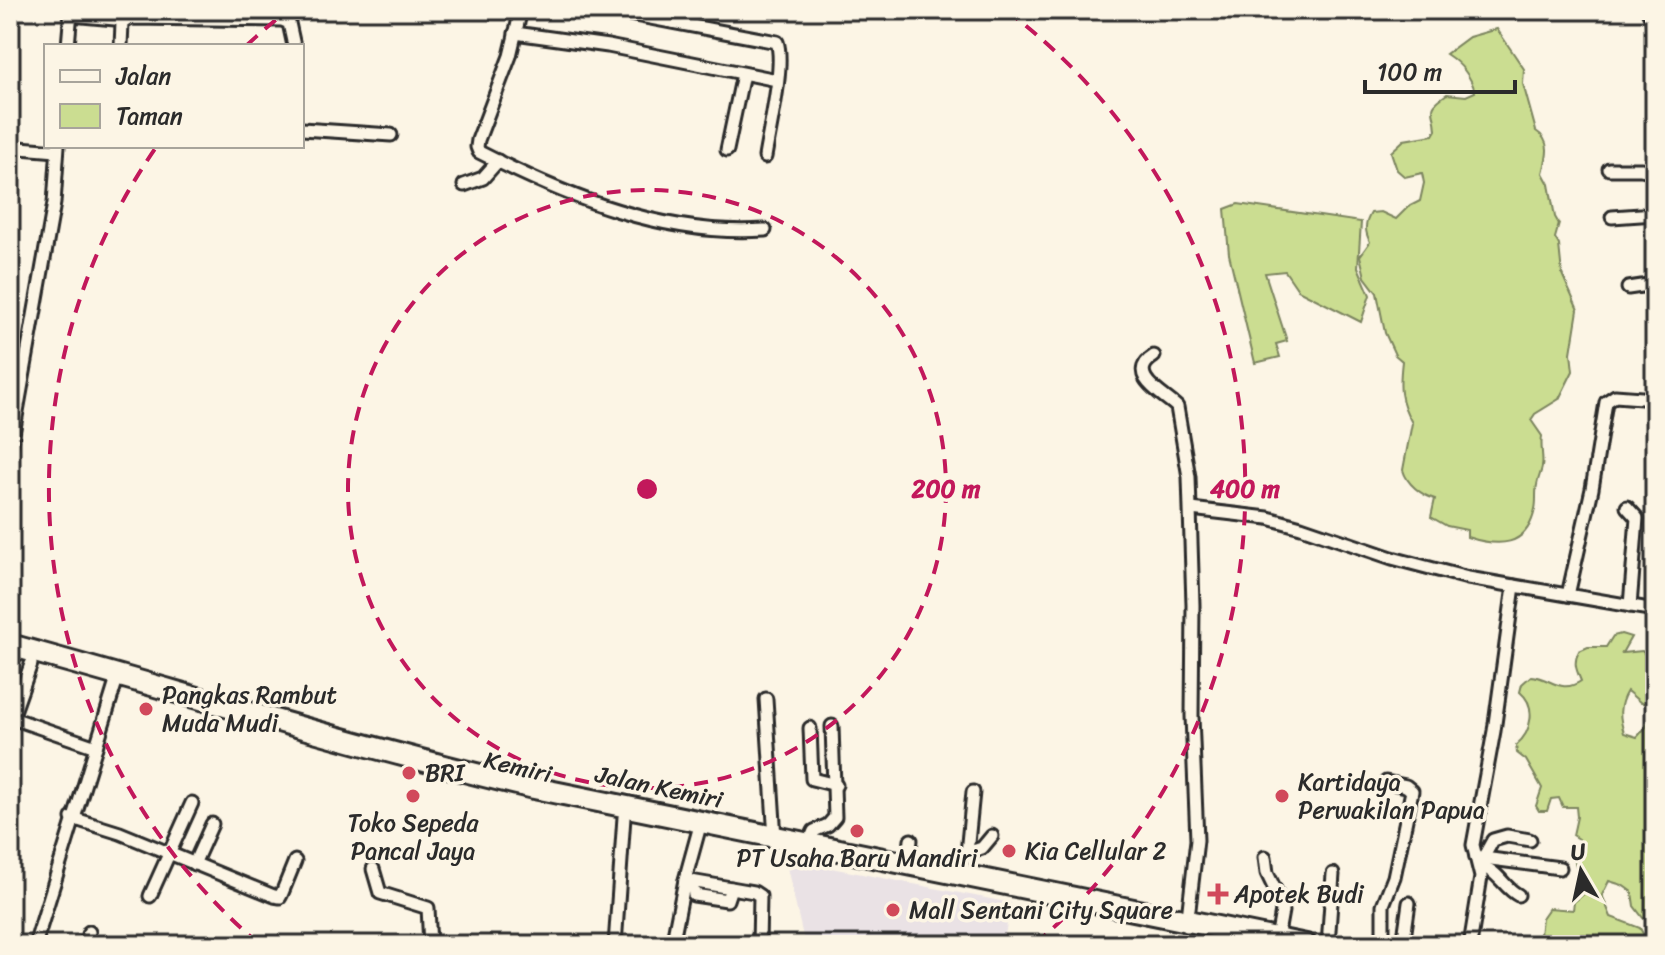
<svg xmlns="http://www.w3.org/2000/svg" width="1665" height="955" viewBox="0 0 1665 955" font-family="Sriracha,sans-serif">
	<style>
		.built { fill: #eae2e5 }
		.green { fill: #cbdd91; stroke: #7b845e; stroke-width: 2 }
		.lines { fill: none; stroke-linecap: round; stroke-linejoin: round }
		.street-casing { stroke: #2b2b2b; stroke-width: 17 }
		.highway-casing { stroke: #2b2b2b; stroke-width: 26 }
		.street { stroke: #fcf5e5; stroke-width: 11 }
		.highway { stroke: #fcf5e5; stroke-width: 20 }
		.ring { fill: none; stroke: #c2185b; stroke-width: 4; stroke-dasharray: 14 10 }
		.poi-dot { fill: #d1495b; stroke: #fcf5e5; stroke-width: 3 }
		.labels { text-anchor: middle; stroke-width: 7; stroke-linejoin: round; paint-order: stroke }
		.poi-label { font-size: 24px; fill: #2b2b2b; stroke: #fcf5e5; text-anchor: start }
		.street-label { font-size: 24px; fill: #2b2b2b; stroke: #fcf5e5 }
		.centre { fill: #c2185b; stroke: #fcf5e5; stroke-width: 4 }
		.ring-label { font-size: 24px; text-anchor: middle; font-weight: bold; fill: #c2185b; stroke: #fcf5e5; stroke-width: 7; stroke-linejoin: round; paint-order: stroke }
	</style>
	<rect width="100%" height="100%" fill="#fcf5e5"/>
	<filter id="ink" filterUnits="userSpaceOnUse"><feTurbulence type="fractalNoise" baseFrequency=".0125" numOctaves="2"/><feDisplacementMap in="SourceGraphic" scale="16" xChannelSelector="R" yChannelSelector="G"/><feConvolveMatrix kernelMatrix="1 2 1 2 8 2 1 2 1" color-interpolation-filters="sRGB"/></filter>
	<g filter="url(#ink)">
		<path class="built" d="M785 859 1011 903 1003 945H805Z"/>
		<g class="green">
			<path d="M1497 29 1524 69 1523 84 1536 131C1552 141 1547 157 1543 173L1549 184 1555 217 1559 224 1555 238 1559 245 1562 274 1578 310 1571 353 1573 371 1559 399 1535 414 1531 420 1542 436C1540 448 1544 458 1542 467 1541 473 1538 478 1537 485 1535 493 1537 501 1535 509 1527 548 1498 547 1467 537V530L1447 526 1431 517 1435 499C1421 495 1407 484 1403 470L1412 423C1399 400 1399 387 1402 361L1395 355 1385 333 1377 293 1365 277 1360 256 1370 242C1364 230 1365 223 1371 213L1381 212 1396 219 1408 207 1420 201 1424 183 1422 173 1405 177 1397 170 1391 152 1404 140 1433 135 1436 130C1435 108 1425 109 1447 94L1466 96 1475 92C1471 76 1460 63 1446 54L1469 37Z"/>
			<path d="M1238 204 1361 222 1358 267 1370 295 1361 322 1298 290 1285 271 1265 273 1287 341 1276 344 1280 357 1255 363 1229 254 1225 209Z"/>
			<path d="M1621 634 1631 637 1622 653 1642 651 1655 664V697L1647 703H1641L1627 691C1618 706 1619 717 1624 733L1637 737 1646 727 1650 709H1655V916L1652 921 1643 918 1634 906 1632 892 1622 885 1609 881 1602 895 1611 917 1640 928 1649 945H1546L1540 935 1542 918 1549 908 1573 910 1574 902 1586 892 1579 883 1575 862 1582 856 1579 839 1573 835 1577 817 1576 807H1563L1559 798 1551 799 1547 811H1539L1536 806 1542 788 1526 760 1517 753 1516 745C1532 732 1537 706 1520 692L1522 684 1531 676C1550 677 1561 695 1581 681 1576 669 1573 663 1579 651L1588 647H1606L1613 636Z"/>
		</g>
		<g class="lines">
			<defs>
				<g id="street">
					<path d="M521 10 510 56 478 140 477 147 479 152C567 197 665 237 765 230"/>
					<path d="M608 10 777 42C785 64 769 131 765 157"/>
					<path d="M1648 10 1655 27"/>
					<path d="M71 15 126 20"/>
					<path d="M515 33 608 46 777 80"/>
					<path d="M68 46 71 11"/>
					<path d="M121 46 122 23 131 18 282 20 289 23 294 46"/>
					<path d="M302 129 391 135"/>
					<path d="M10 144 20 148 57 151"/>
					<path d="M727 150 743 74"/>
					<path d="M1609 169H1641L1655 172"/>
					<path d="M464 185 483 178 498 161"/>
					<path d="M1612 217 1655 214"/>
					<path d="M1628 288 1655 284"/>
					<path d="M1154 356C1124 375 1165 395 1177 407L1189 477 1193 605 1192 716 1197 840 1187 926"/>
					<path d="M10 451 54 203 58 146"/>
					<path d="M1627 507 1637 518 1630 606"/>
					<path d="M1191 509 1268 518 1301 527 1392 558 1468 578 1655 610"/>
					<path d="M1568 595 1592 489 1606 402 1615 396 1655 399"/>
					<path d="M766 699 775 838"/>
					<path d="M12 718 96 747"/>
					<path d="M10 723 31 664"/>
					<path d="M810 728 812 779 836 785"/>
					<path d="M72 818 120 833 274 896 280 897 282 893 295 861"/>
					<path d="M808 845 814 831 828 825 835 817 832 726"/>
					<path d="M967 853 982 848 992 836"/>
					<path d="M1265 857 1267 873 1281 902 1282 911 1277 939"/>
					<path d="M1476 857 1560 868"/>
					<path d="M1483 858 1493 840 1507 836 1530 840"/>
					<path d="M194 864 212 824"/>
					<path d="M908 865 911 840"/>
					<path d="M1481 867C1497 869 1504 888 1518 895"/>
					<path d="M373 869 380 893 428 908 430 945"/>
					<path d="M957 875 967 853 973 792"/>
					<path d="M685 880 754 892 760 896 759 945"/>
					<path d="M692 881 694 895 727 900 731 888"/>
					<path d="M150 896 192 803"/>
					<path d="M35 945 115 685"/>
					<path d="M84 945 89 932"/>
					<path d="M615 945 624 817"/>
					<path d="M672 945 685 880 701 822"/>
					<path d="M1328 945 1333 874"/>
					<path d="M1383 945V905L1394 877 1412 791 1406 786 1386 782"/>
					<path d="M1403 945 1409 903"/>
					<path d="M1470 945 1481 877 1473 845 1494 731 1514 586"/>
				</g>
				<path id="highway" d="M10 645C185 693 358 747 534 788L1306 945"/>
			</defs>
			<use href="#street" class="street-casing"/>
			<use href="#highway" class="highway-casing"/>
			<use href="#street" class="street"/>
			<use href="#highway" class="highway"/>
		</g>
	</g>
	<g class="ring">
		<circle cx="647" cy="489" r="299"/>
		<path d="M259 944A598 598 0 0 1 157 146M247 45A598 598 0 0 1 287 11M1007 11A598 598 0 0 1 1035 944"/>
	</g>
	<g class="poi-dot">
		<circle cx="146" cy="709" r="8"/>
		<circle cx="409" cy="773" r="8"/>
		<circle cx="413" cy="796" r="8"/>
		<circle cx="1282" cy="796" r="8"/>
		<circle cx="857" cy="831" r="8"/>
		<circle cx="1009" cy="851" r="8"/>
		<path d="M1214 882h8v8h8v8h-8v8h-8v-8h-8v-8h8z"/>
		<circle cx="893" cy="910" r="8"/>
	</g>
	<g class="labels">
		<g class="poi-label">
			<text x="162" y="703">Pangkas Rambut<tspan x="162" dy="28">Muda Mudi</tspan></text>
			<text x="425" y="781">BRI</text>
			<text x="1298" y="790">Kartidaya<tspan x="1298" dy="28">Perwakilan Papua</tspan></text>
			<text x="413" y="831" text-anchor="middle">Toko Sepeda<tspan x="413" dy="28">Pancal Jaya</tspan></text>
			<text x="1025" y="859">Kia Cellular 2</text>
			<text x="857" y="866" text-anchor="middle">PT Usaha Baru Mandiri</text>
			<text x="1234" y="902">Apotek Budi</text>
			<text x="909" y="918">Mall Sentani City Square</text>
		</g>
		<g class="street-label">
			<text transform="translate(518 767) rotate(13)" y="8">Kemiri</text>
			<text transform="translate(659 787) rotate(12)" y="8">Jalan Kemiri</text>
		</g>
	</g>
	<circle cx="647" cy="489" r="12" class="centre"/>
	<g class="ring-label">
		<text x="946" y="497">200 m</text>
		<text x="1245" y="497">400 m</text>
	</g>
	<rect width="1665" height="955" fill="none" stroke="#fcf5e5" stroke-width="40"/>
	<rect x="20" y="20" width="1625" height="915" fill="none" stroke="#2b2b2b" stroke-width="3" filter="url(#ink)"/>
	<rect x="44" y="44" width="260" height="104" fill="#fcf5e5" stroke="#a8a49b" stroke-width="2"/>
	<rect x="60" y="70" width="40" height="12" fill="#fcf5e5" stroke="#a8a49b" stroke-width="2"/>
	<text x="116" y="84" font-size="24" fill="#2b2b2b">Jalan</text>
	<rect x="60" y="104" width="40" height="24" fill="#cbdd91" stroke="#a8a49b" stroke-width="2"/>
	<text x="116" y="124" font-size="24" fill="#2b2b2b">Taman</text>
	<g transform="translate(1581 871) rotate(351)" stroke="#fcf5e5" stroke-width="6" paint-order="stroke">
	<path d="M0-6L14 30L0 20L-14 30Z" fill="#2b2b2b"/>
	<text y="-12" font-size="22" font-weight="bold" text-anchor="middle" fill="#2b2b2b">U</text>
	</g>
	<path d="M1365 80v12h150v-12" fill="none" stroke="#2b2b2b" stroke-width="4"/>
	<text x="1377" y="80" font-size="24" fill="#2b2b2b" stroke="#fcf5e5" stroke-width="6" paint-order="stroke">100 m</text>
</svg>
